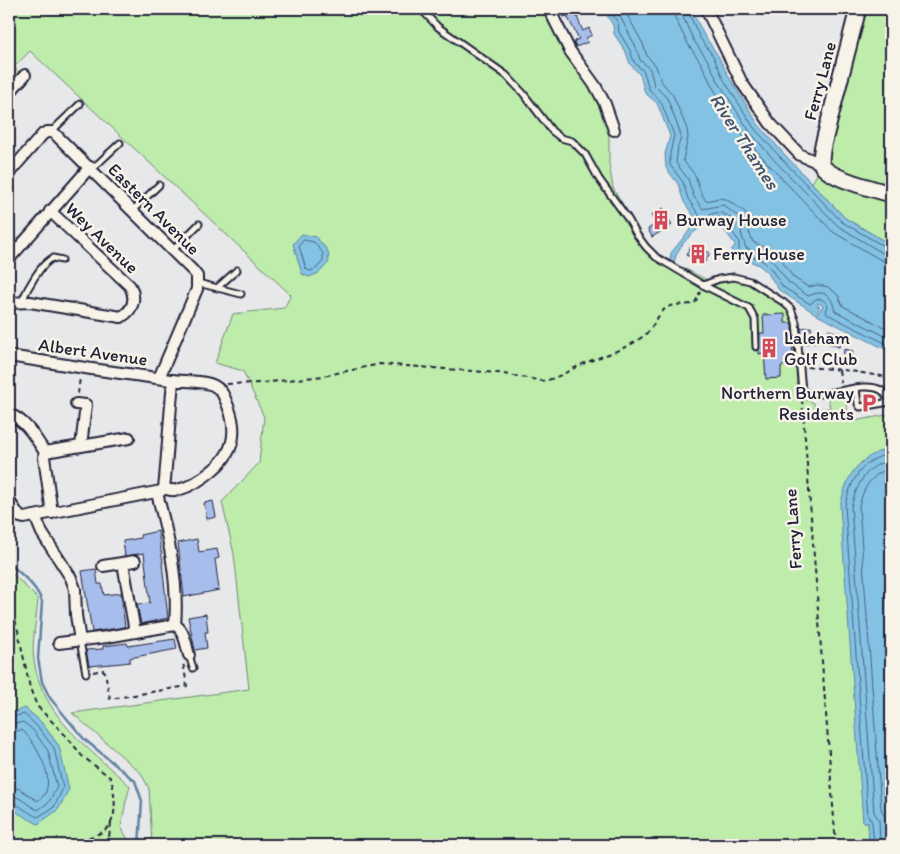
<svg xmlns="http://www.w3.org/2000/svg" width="900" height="854" viewBox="0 0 900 854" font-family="Itim,sans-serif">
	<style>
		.green { fill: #bdecab; stroke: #708773 }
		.water { fill: #84c2e4; stroke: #5d82a0 }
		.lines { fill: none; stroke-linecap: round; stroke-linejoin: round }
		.shore { stroke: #49627f; stroke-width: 1 }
		.stream { stroke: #5d82a0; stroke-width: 2.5 }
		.building { fill: #a7beec; stroke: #22223b }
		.lane-casing { stroke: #22223b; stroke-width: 9 }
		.street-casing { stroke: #22223b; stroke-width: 14 }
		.secondary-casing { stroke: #22223b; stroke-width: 19 }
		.path { stroke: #22223b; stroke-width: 2; stroke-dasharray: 5 4; stroke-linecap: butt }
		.lane { stroke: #f7f3e8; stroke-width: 5 }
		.street { stroke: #f7f3e8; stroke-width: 10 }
		.secondary { stroke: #f7f3e8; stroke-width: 15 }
		.labels { text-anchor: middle; stroke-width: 5; stroke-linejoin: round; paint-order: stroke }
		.street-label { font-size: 18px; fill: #22223b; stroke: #f7f3e8 }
		.poi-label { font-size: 18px; fill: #22223b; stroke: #f7f3e8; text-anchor: start }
		.water-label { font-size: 19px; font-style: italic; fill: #3f526e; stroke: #f7f3e8 }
	</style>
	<rect width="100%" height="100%" fill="#e7e8e9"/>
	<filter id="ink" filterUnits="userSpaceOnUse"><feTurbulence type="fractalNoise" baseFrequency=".02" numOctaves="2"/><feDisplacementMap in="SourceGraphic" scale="10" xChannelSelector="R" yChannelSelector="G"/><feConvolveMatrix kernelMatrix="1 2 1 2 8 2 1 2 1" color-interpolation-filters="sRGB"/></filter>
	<g filter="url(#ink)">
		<g class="green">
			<path d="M9 9H544L565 53 602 105 609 138V164L613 188 647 244 655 252 670 261 707 280 734 277 750 281 791 309 798 397 814 403 815 409 830 408 828 396 845 393 849 422 891 414V449H886L864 822H868L869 845H152L149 789 141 773 72 713 249 689 234 554 222 502 259 463 264 417 243 371 215 363 233 314 284 308 291 295 30 51 14 67 22 75 9 89Z"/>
			<path d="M863 9H891V245L845 218 812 183 829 153Z"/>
			<path d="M9 570 38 599C37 615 31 645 34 660 41 716 92 751 130 786L126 801 121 827 131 845H9V804L18 813 59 746 41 722 25 708 9 714Z"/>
		</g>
		<g class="water">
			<path d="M603 9H691L704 35 717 54 729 77 758 124 785 155 845 218 891 245V352L817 315 823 306 819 303 817 305 820 307 816 314 779 290 767 272 759 265 737 256 731 250 735 246 734 243 722 227 725 225 730 228 732 226 720 216 717 218 722 222 720 226 713 220H710C694 232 678 243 674 263L670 261 671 253 697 221 684 202 678 184 666 168 665 154 670 136 657 103 645 93 640 75 630 64 626 52 614 34 613 25Z"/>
			<path d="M302 234 316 237 328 251 329 262 319 273 309 277 302 274 293 244Z"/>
			<path d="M886 449H891V845H869L868 822H863L840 506C847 476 855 460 886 449Z"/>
			<path d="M25 708 41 722 59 746 69 789 58 810 38 824 18 813 9 804V714Z"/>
		</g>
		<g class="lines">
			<g class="shore">
				<path d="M609 9 618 23 619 32 630 50 634 62 644 72 649 89 661 102 674 135 670 154V165L683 182 688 199 701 218 703 219C717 209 725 211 736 224L733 233 739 241V251L763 261 771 269 783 287 810 304 816 299H822L828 305 826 312 827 314 891 346"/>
				<path d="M616 9 636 47 640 60 650 69 654 85 667 98 680 132 681 138 678 146 676 163 688 179 694 197 703 209 723 205 740 218 743 225 741 233 746 248 767 256 775 264 788 282 808 296C825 289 831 294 835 311L891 339"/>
				<path d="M624 9 643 44 647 56 656 66 661 81 673 95 687 129 688 138 683 160 695 175 701 193 706 201 719 198 726 199 745 212 749 221V232L753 242 771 251 781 259 793 277 808 287 818 285 828 287 838 295 843 306 891 331"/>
				<path d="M673 9 675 18 688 44 701 63 712 86 732 119 744 137 771 167 833 232 881 260 891 263"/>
				<path d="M681 9 682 15 694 41 707 59 719 83 750 132 776 162 838 226 884 254 891 255"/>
				<path d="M687 9 700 38 713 56 724 80 754 128 781 158 842 222 887 248 891 249"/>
				<path d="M304 240 314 242 323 253V261L316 269 310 271 306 269 299 246Z"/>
				<path d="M9 718 24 714 37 726 54 748 63 788 54 807 38 817C29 814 16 802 9 801"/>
				<path d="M9 725 23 722 33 730 48 751 57 787 49 802 38 810C28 806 19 795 9 795"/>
				<path d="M9 732 22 730C37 744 62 788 37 801L20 789 9 787"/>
				<path d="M874 845 872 822 868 816 845 506C851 480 862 458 891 454"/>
				<path d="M880 845 879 820 874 812 851 507C857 484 866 465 891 460"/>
				<path d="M888 845 886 819 881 809 859 507C863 488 871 474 891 468"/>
			</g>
			<path class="stream" d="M9 563C21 574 37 586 42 602L38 658 42 682 50 698 84 739 135 781 142 801 139 845"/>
		</g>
		<g class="building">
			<path d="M560 9H581L579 10 581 15 577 17 583 31 589 28 592 35 586 38 588 42 576 47 574 41 579 39 567 16 564 17Z"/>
			<path d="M663 208 672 225 652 237 648 229 656 224 651 215Z"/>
			<path d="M692 244 695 246 701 244 703 245 706 251 710 253 704 263 686 255Z"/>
			<path d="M785 314V323H792L793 365 781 366V378L766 379 764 353 759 354V350L760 333H764L763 315Z"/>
			<path d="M811 327 812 335 828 333V330L843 334 839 347 825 342 802 344 801 328Z"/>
			<path d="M844 349 853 351 852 361 843 360Z"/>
			<path d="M213 501 216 517 207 519 204 503Z"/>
			<path d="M158 531 163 563H162L168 618 141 624 137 604 150 603 144 553 125 556 123 541 141 538 140 535Z"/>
			<path d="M197 539 199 552 217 549 219 558 215 559 219 590 184 597 178 543Z"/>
			<path d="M96 569 98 584H102L104 595 121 593 125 627 92 632 82 571Z"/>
			<path d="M206 614 208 632H205L207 648 195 650 188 617Z"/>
			<path d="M175 639 177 649 130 658V662L122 663 89 666 86 650 103 649V646L127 643 128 646Z"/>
		</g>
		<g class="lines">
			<defs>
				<g id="lane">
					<path d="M421 9 438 27 506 75 523 93 552 131 561 138 572 141 585 154 599 179 628 219 637 235 646 247 656 257 703 285 749 308 755 319 756 347"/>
					<path d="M53 132 56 127 80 104"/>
					<path d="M92 169 120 143"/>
					<path d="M133 210 159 185"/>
					<path d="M173 250 199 224"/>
					<path d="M198 283 241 294"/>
					<path d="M703 285 719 279 734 277 750 281 783 302 791 309 796 322 802 391C822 402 861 379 881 390 885 392 887 398 890 402L860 407 858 404 856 389"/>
					<path d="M218 287 237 270"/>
					<path d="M22 301C27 289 41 263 53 258L62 260"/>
					<path d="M80 641 86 673"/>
					<path d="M189 655 193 668"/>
				</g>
				<g id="street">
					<path d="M549 9 570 51 596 87 605 104 614 130"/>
					<path d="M706 9 742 83 770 123 800 155 822 164"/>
					<path d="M9 93 25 75"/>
					<path d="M9 173 43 134 47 132H53L193 271 197 276V289L159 378"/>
					<path d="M9 259 90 167"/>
					<path d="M9 303 30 302 121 317C134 310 136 298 130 286L50 211"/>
					<path d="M9 356C63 365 117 373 171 380 183 382 207 380 216 387 223 391 225 399 228 406 234 421 236 439 227 454 219 468 191 489 175 490 171 491 167 489 164 488"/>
					<path d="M76 404 86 405 81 446"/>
					<path d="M11 415C27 422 35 438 45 452"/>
					<path d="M157 493C168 536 179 580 175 625"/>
					<path d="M9 501 20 517 24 518 161 491 164 488 165 479 173 380"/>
					<path d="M52 513 44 457 45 452 129 438"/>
					<path d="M35 516 42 533 71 578 75 589 76 615 80 641"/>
					<path d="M123 563 135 632"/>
					<path d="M103 566 135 561"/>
					<path d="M59 643 107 637 175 625C185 630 186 646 189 655"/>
				</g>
				<path id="secondary" d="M858 9 823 145C822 151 820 159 822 165 828 178 877 190 891 194"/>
			</defs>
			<use href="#lane" class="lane-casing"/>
			<use href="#street" class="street-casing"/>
			<use href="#secondary" class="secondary-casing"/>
			<g class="path">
				<path d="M807 367 844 370 887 377 891 379"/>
				<path d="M839 370 841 383"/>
				<path d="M227 384 262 383 323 376 380 364 498 373 543 381C557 379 571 369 585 363 606 354 629 349 647 333 654 326 659 311 668 307 676 303 686 306 695 303L700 292"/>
				<path d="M78 394 80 377"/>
				<path d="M802 399 836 845"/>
				<path d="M9 603 17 626 30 688 37 706 68 738 82 756 111 778C115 796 120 824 100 833 90 838 80 840 70 845"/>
				<path d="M93 672 103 670 105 672 110 699 187 686 183 662"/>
				<path d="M111 823 109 837 115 845"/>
				<path d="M9 839 26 845"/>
			</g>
			<use href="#lane" class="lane"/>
			<use href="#street" class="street"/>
			<use href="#secondary" class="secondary"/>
		</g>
	</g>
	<defs>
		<symbol id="building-bare" viewBox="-9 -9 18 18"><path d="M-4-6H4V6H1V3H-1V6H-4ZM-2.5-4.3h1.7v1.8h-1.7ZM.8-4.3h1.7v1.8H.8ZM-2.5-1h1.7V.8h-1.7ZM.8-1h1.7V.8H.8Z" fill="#d1495b" stroke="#f7f3e8" stroke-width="2.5" paint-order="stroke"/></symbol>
		<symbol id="parking-bare" viewBox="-9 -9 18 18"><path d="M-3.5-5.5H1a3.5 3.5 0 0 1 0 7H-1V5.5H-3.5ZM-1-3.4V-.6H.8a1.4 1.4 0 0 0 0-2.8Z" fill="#d1495b" stroke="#f7f3e8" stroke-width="2.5" paint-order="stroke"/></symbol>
	</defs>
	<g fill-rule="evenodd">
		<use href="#building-bare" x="647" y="206" width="28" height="28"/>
		<use href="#building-bare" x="684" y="240" width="28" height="28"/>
		<use href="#building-bare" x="755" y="334" width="28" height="28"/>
		<use href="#parking-bare" x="855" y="389" width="28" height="28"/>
	</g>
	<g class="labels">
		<g class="street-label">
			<text transform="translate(820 81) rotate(-75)" y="6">Ferry Lane</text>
			<text transform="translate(154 209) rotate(45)" y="6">Eastern Avenue</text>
			<text transform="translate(102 238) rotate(44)" y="6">Wey Avenue</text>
			<text transform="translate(93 352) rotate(8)" y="6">Albert Avenue</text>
			<text transform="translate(793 529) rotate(-94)" y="6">Ferry Lane</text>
		</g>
		<g class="poi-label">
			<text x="676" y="226">Burway House</text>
			<text x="713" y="260">Ferry House</text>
			<text x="784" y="344">Laleham<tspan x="784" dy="21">Golf Club</tspan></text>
			<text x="854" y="399" text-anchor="end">Northern Burway<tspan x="854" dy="21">Residents</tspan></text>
		</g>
		<g class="water-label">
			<text transform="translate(745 141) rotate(57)" y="7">River Thames</text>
		</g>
	</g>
	<rect width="900" height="854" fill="none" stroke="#f7f3e8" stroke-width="30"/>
	<rect x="15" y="15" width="870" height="824" fill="none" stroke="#22223b" stroke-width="2" filter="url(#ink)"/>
</svg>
